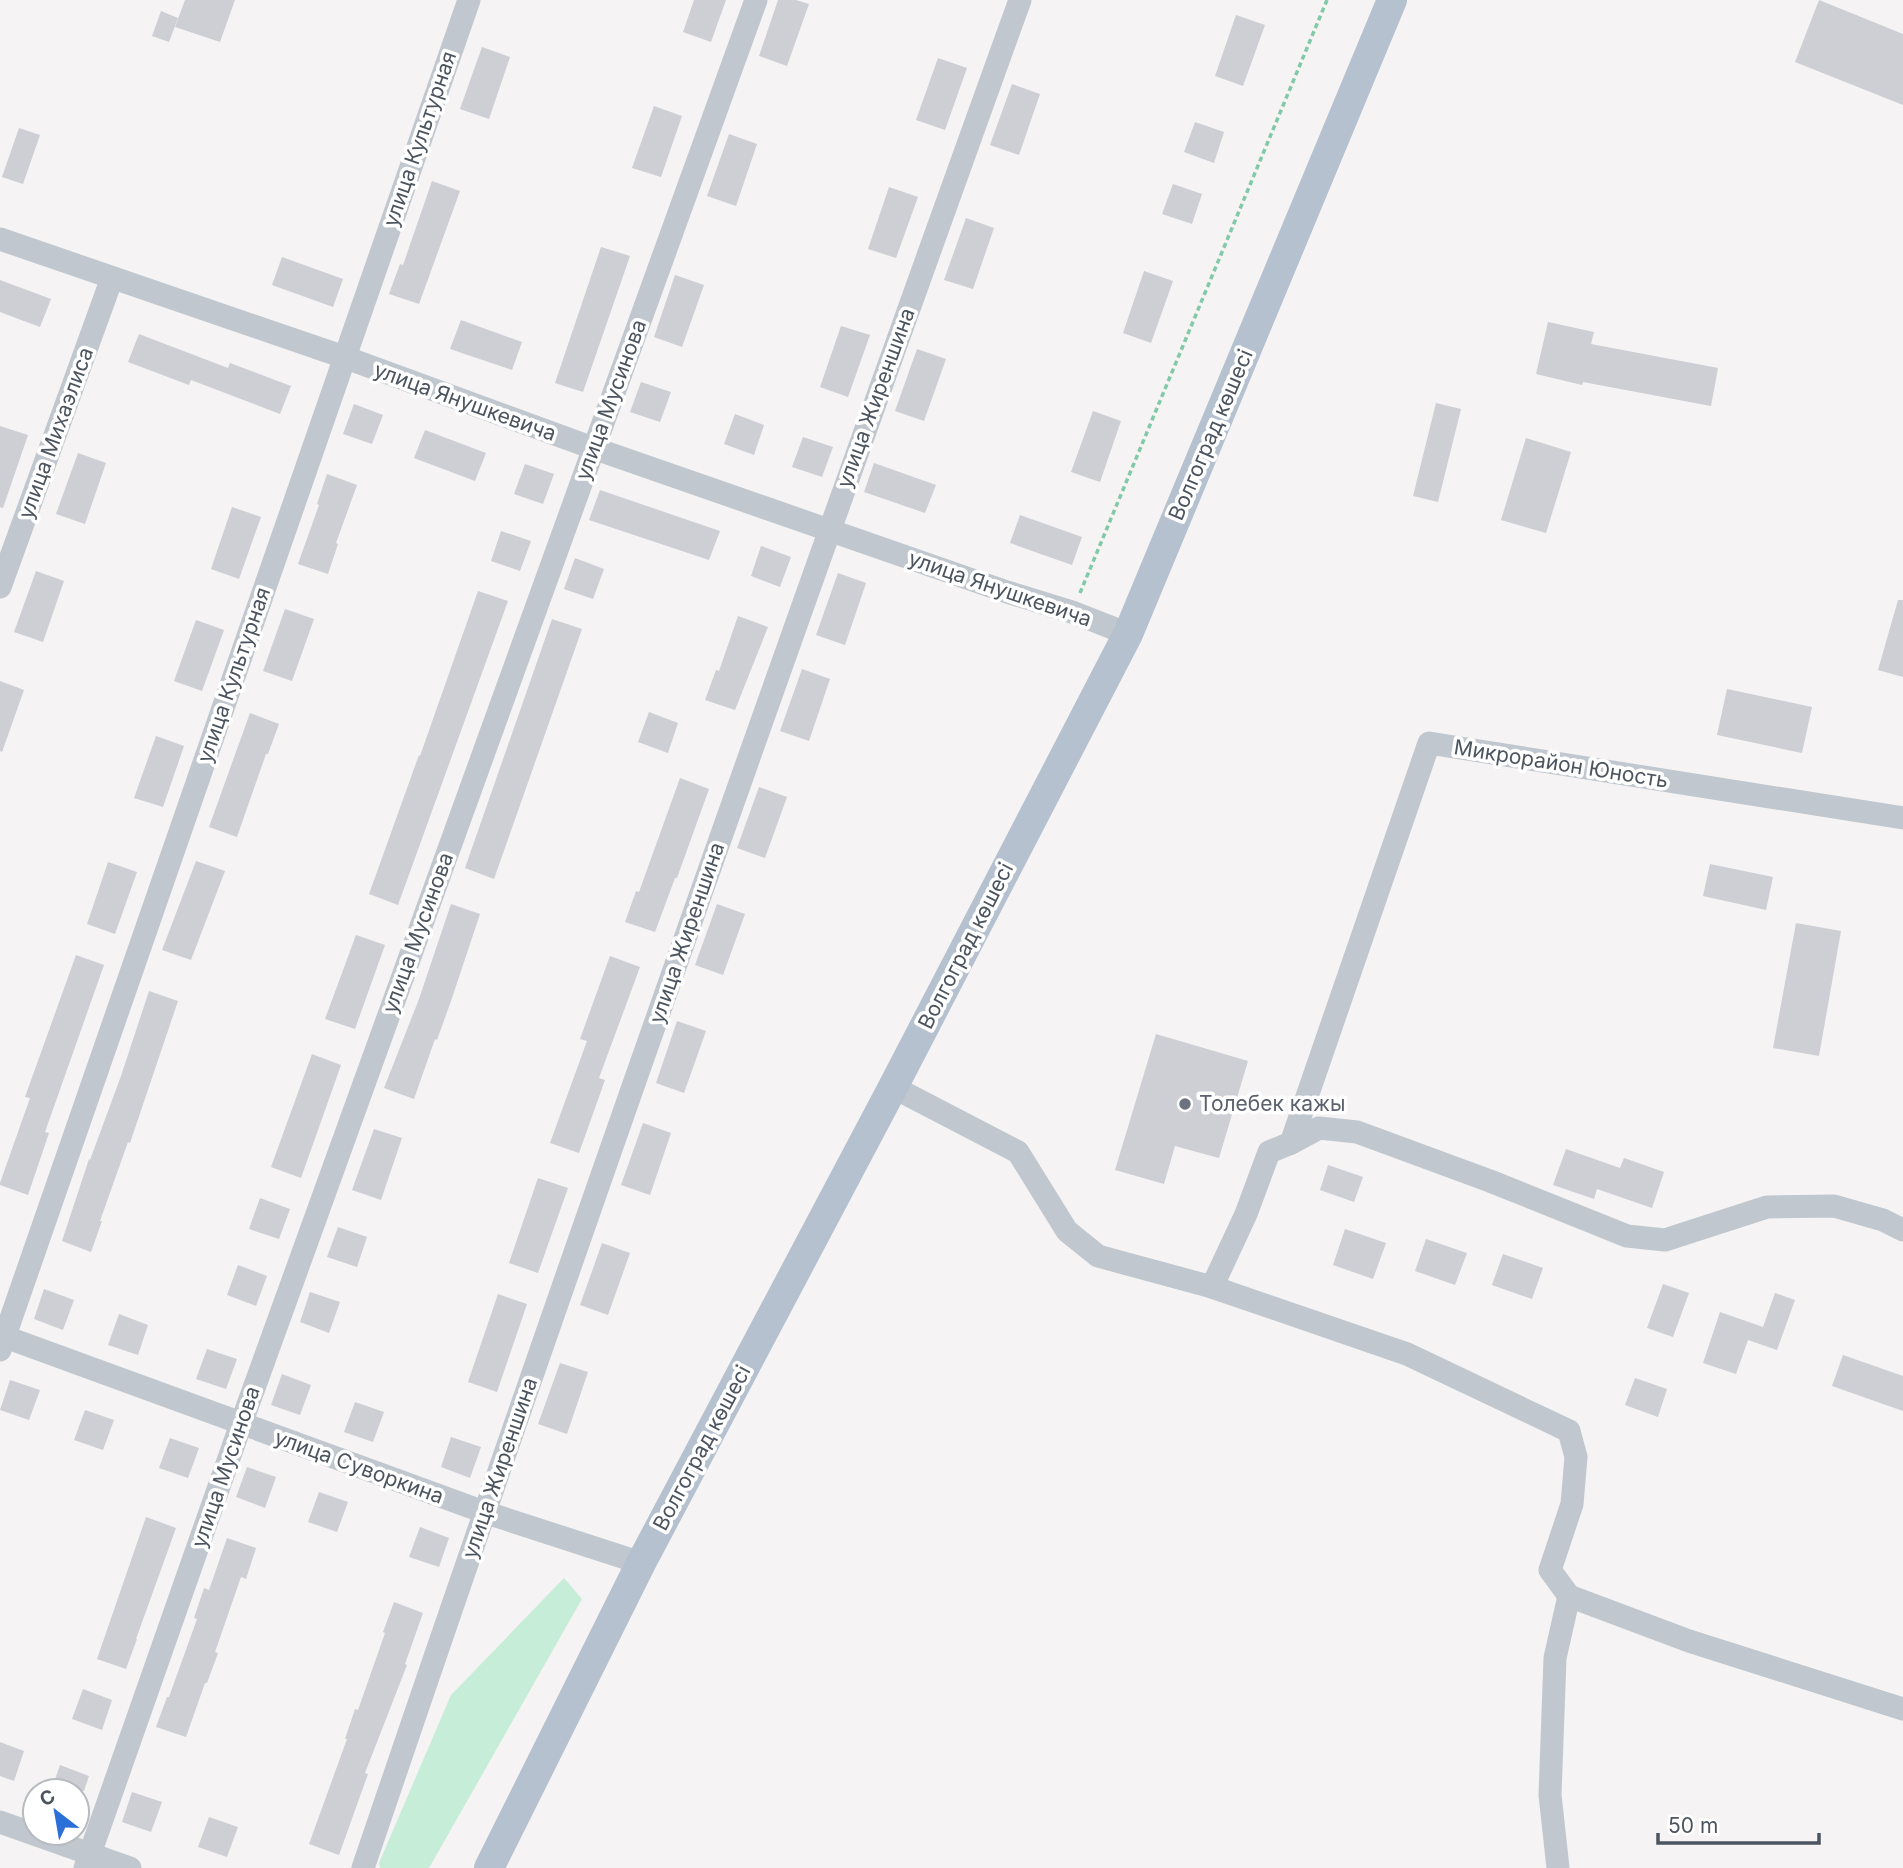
<svg xmlns="http://www.w3.org/2000/svg" width="1903" height="1868" viewBox="0 0 1903 1868" font-family="Inter,sans-serif">
	<style>
		.green { fill: #c6edd7 }
		.building { fill: #cdcfd5 }
		.lines { fill: none; stroke-linecap: round; stroke-linejoin: round }
		.path { stroke: #81c9a8; stroke-width: 3.5; stroke-dasharray: 5 3.5; stroke-linecap: butt }
		.minor { stroke: #c0c7ce; stroke-width: 23 }
		.major { stroke: #b5c1cf; stroke-width: 30 }
		.worship-dot { fill: #6b7280; stroke: #fff; stroke-width: 2.5 }
		.labels { text-anchor: middle; stroke-width: 7; stroke-linejoin: round; paint-order: stroke }
		.street-label { font-size: 21px; fill: #4c555f; stroke: #fff }
		.worship-label { font-size: 21px; fill: #5b616d; stroke: #fff; text-anchor: start }
	</style>
	<rect width="100%" height="100%" fill="#f5f3f3"/>
	<path class="green" d="M564 1578 582 1599 429 1868H380L379 1863 451 1695Z"/>
	<g class="building">
		<path d="M185 0H235L220 42 175 27Z"/>
		<path d="M694 0H726L711 42 683 32Z"/>
		<path d="M778 0H796L809 4 787 66 759 56Z"/>
		<path d="M1819 0 1903 34V105L1795 62Z"/>
		<path d="M161 11 178 18 169 42 152 36Z"/>
		<path d="M1236 15 1265 25 1243 86 1215 76Z"/>
		<path d="M482 47 510 57 489 119 460 109Z"/>
		<path d="M938 58 967 68 945 130 916 120Z"/>
		<path d="M1012 84 1040 94 1019 155 990 145Z"/>
		<path d="M654 106 682 116 661 177 632 168Z"/>
		<path d="M1195 122 1224 132 1214 163 1184 152Z"/>
		<path d="M19 128 40 135 23 184 2 177Z"/>
		<path d="M729 134 757 144 736 206 707 196Z"/>
		<path d="M432 181 460 191 419 304 389 294 400 264 403 265Z"/>
		<path d="M1173 184 1202 194 1192 224 1162 214Z"/>
		<path d="M889 187 918 197 896 258 868 249Z"/>
		<path d="M966 218 994 228 973 289 944 280Z"/>
		<path d="M601 247 630 256 583 392 555 383Z"/>
		<path d="M282 257 343 279 333 307 272 285Z"/>
		<path d="M1144 271 1173 281 1151 343 1123 333Z"/>
		<path d="M675 275 704 285 682 347 654 337Z"/>
		<path d="M0 280 51 299 40 327 0 312Z"/>
		<path d="M461 320 522 342 512 370 450 349Z"/>
		<path d="M1548 322 1594 332 1591 344 1718 368 1711 406 1583 382 1582 385 1536 374Z"/>
		<path d="M841 326 870 335 848 397 820 387Z"/>
		<path d="M139 334 228 368 230 363 291 386 280 414 191 380 189 385 128 362Z"/>
		<path d="M917 349 946 359 924 421 895 411Z"/>
		<path d="M641 382 671 392 660 422 630 412Z"/>
		<path d="M1436 403 1461 409 1438 502 1413 496Z"/>
		<path d="M354 404 383 415 372 444 343 434Z"/>
		<path d="M1093 411 1121 421 1100 482 1071 472Z"/>
		<path d="M735 414 764 425 754 455 724 444Z"/>
		<path d="M0 426 28 435 3 508 0 507Z"/>
		<path d="M425 430 486 453 475 481 414 458Z"/>
		<path d="M803 437 833 447 822 477 792 467Z"/>
		<path d="M1526 438 1571 452 1546 533 1501 520Z"/>
		<path d="M78 453 106 463 85 524 56 514Z"/>
		<path d="M874 463 936 485 925 513 864 492Z"/>
		<path d="M525 464 554 474 543 504 514 494Z"/>
		<path d="M327 474 357 485 336 543 338 544 328 574 298 564 319 505 317 504Z"/>
		<path d="M600 490 720 531 709 560 589 520Z"/>
		<path d="M232 507 261 517 239 579 211 569Z"/>
		<path d="M1020 515 1082 537 1072 565 1010 543Z"/>
		<path d="M501 531 531 541 520 571 491 561Z"/>
		<path d="M761 546 791 557 780 587 751 576Z"/>
		<path d="M575 558 604 569 593 599 564 589Z"/>
		<path d="M36 571 64 581 43 642 14 632Z"/>
		<path d="M838 573 866 583 845 645 816 635Z"/>
		<path d="M478 591 508 601 398 905 369 894 419 755 420 756Z"/>
		<path d="M1898 600H1903V677L1878 670Z"/>
		<path d="M285 609 314 619 292 681 263 671Z"/>
		<path d="M738 616 768 627 735 710 705 700 716 670 719 671Z"/>
		<path d="M552 619 582 629 494 879 465 868Z"/>
		<path d="M196 620 224 630 202 691 174 681Z"/>
		<path d="M802 669 830 679 809 741 780 731Z"/>
		<path d="M0 681 24 690 2 752 0 751Z"/>
		<path d="M1727 689 1812 707 1802 753 1717 735Z"/>
		<path d="M649 712 678 723 668 753 638 742Z"/>
		<path d="M250 713 279 724 268 754H266L237 837 209 827Z"/>
		<path d="M156 736 184 746 163 807 134 798Z"/>
		<path d="M680 778 709 789 677 878H675L655 932 625 922 636 891 639 892Z"/>
		<path d="M759 787 787 797 765 858 737 848Z"/>
		<path d="M196 861 225 871 191 960 162 950Z"/>
		<path d="M108 862 137 872 115 934 87 924Z"/>
		<path d="M1710 864 1773 877 1766 910 1703 896Z"/>
		<path d="M451 904 480 914 451 1001 437 1040 435 1039 414 1099 384 1088 419 999Z"/>
		<path d="M717 904 745 914 723 975 695 965Z"/>
		<path d="M1796 923 1841 931 1819 1056 1773 1048Z"/>
		<path d="M356 935 385 945 355 1029 325 1019Z"/>
		<path d="M76 955 104 965 45 1132 49 1133 28 1195 0 1185V1183L30 1098 25 1097Z"/>
		<path d="M610 956 640 967 599 1078 605 1080 579 1153 550 1143 587 1041 580 1039Z"/>
		<path d="M149 991 178 1001 130 1143 128 1142 100 1221H102L91 1252 62 1241 89 1159 90 1160 121 1076Z"/>
		<path d="M677 1021 706 1031 684 1093 656 1083Z"/>
		<path d="M1156 1034 1248 1061 1219 1158 1175 1146 1164 1184 1115 1170Z"/>
		<path d="M312 1054 341 1065 301 1178 271 1167Z"/>
		<path d="M643 1123 671 1133 650 1195 621 1185Z"/>
		<path d="M374 1129 402 1138 381 1200 352 1190Z"/>
		<path d="M1566 1149 1620 1168 1624 1158 1664 1172 1652 1208 1597 1189 1594 1199 1553 1185Z"/>
		<path d="M1328 1165 1363 1177 1354 1202 1320 1190Z"/>
		<path d="M538 1178 568 1188 538 1273 509 1263Z"/>
		<path d="M260 1198 290 1209 279 1239 249 1229Z"/>
		<path d="M338 1227 367 1237 357 1267 327 1257Z"/>
		<path d="M1345 1229 1386 1243 1373 1279 1333 1265Z"/>
		<path d="M1426 1239 1467 1253 1455 1285 1415 1271Z"/>
		<path d="M602 1243 630 1253 608 1315 580 1305Z"/>
		<path d="M1503 1254 1543 1268 1532 1299 1492 1285Z"/>
		<path d="M238 1265 267 1276 256 1306 227 1295Z"/>
		<path d="M1663 1284 1689 1293 1673 1337 1647 1328Z"/>
		<path d="M44 1289 74 1300 63 1330 34 1319Z"/>
		<path d="M310 1292 340 1302 329 1333 300 1322Z"/>
		<path d="M1775 1293 1795 1300 1777 1350 1748 1340 1736 1374 1703 1363 1720 1312 1763 1327Z"/>
		<path d="M498 1294 527 1304 497 1392 468 1382Z"/>
		<path d="M119 1314 148 1325 138 1355 108 1345Z"/>
		<path d="M207 1349 237 1359 226 1389 196 1379Z"/>
		<path d="M1843 1355 1903 1376V1411L1832 1386Z"/>
		<path d="M560 1363 588 1372 567 1434 538 1424Z"/>
		<path d="M282 1374 311 1385 300 1415 271 1405Z"/>
		<path d="M1635 1378 1667 1389 1658 1417 1625 1405Z"/>
		<path d="M10 1380 40 1390 29 1420 0 1410Z"/>
		<path d="M355 1402 384 1412 373 1442 344 1432Z"/>
		<path d="M85 1410 114 1420 103 1450 74 1440Z"/>
		<path d="M451 1437 481 1447 470 1478 441 1467Z"/>
		<path d="M170 1438 199 1448 188 1478 159 1468Z"/>
		<path d="M247 1467 276 1477 265 1508 236 1497Z"/>
		<path d="M319 1492 348 1502 337 1532 308 1522Z"/>
		<path d="M146 1517 176 1528 136 1639H137L126 1669 97 1659Z"/>
		<path d="M420 1527 449 1538 439 1567 409 1557Z"/>
		<path d="M227 1538 256 1548 246 1579 241 1577 215 1652 218 1653 207 1683H205L186 1737 156 1727 167 1697H169L197 1619 194 1618 204 1588 209 1590Z"/>
		<path d="M394 1602 423 1613 405 1664 407 1665 365 1773 368 1774 339 1855 309 1844 347 1739H345L355 1709 358 1710 385 1633 383 1632Z"/>
		<path d="M83 1689 112 1700 102 1730 72 1719Z"/>
		<path d="M0 1742 24 1751 14 1781 0 1776Z"/>
		<path d="M60 1765 89 1776 84 1791H51Z"/>
		<path d="M132 1792 162 1802 151 1832 122 1822Z"/>
		<path d="M209 1817 238 1827 227 1857 198 1847Z"/>
	</g>
	<g class="lines">
		<path class="path" d="M1080 593 1327 0"/>
		<g class="minor">
			<path d="M0 239 344 357 593 448 1007 592 1072 612 1128 634"/>
			<path d="M0 587 112 278"/>
			<path d="M893 1087 1018 1152 1067 1231 1098 1256 1212 1287 1246 1214 1269 1152 1291 1143 1319 1128 1357 1132 1490 1181 1627 1236 1665 1240 1767 1207 1834 1206 1883 1220 1903 1230"/>
			<path d="M1291 1143 1429 743 1903 818"/>
			<path d="M1212 1287 1407 1354 1569 1431 1576 1457 1572 1504 1550 1570 1569 1596 1689 1641 1903 1709"/>
			<path d="M0 1335 484 1512 641 1563"/>
			<path d="M0 1350 469 0"/>
			<path d="M0 1822 130 1868"/>
			<path d="M85 1868 241 1424 756 0"/>
			<path d="M363 1868C575 1243 796 621 1020 0"/>
			<path d="M1558 1868 1550 1795 1555 1658 1569 1596"/>
		</g>
		<path class="major" d="M489 1868 641 1563 893 1087 1128 634 1392 0"/>
	</g>
	<circle class="worship-dot" cx="1185" cy="1104" r="7"/>
	<g class="labels">
		<g class="street-label">
			<text transform="translate(420 139) rotate(-71)" y="7">улица Культурная</text>
			<text transform="translate(876 398) rotate(-70)" y="7">улица Жиреншина</text>
			<text transform="translate(611 400) rotate(-70)" y="7">улица Мусинова</text>
			<text transform="translate(465 402) rotate(20)" y="7">улица Янушкевича</text>
			<text transform="translate(56 433) rotate(-70)" y="7">улица Михаэлиса</text>
			<text transform="translate(1211 435) rotate(-67)" y="7">Волгоград көшесі</text>
			<text transform="translate(1000 589) rotate(19)" y="7">улица Янушкевича</text>
			<text transform="translate(234 675) rotate(-71)" y="7">улица Культурная</text>
			<text transform="translate(1561 764) rotate(9)" y="7">Микрорайон Юность</text>
			<text transform="translate(418 933) rotate(-70)" y="7">улица Мусинова</text>
			<text transform="translate(687 933) rotate(-71)" y="7">улица Жиреншина</text>
			<text transform="translate(966 946) rotate(-63)" y="7">Волгоград көшесі</text>
			<text transform="translate(702 1448) rotate(-62)" y="7">Волгоград көшесі</text>
			<text transform="translate(226 1467) rotate(-71)" y="7">улица Мусинова</text>
			<text transform="translate(359 1467) rotate(20)" y="7">улица Суворкина</text>
			<text transform="translate(500 1468) rotate(-71)" y="7">улица Жиреншина</text>
		</g>
		<g class="worship-label">
			<text x="1199" y="1111">Толебек кажы</text>
		</g>
	</g>
	<g transform="translate(56 1812) rotate(329)"><circle r="33" fill="#ffffff" stroke="#b7bbbf" stroke-width="2"/>
	<path d="M0-5L12 26L0 18L-12 26Z" fill="#2a70d8"/>
	<text y="-10" font-size="19" font-weight="bold" text-anchor="middle" fill="#4c555f">С</text>
	</g>
	<path d="M1658 1833v10h161v-10" fill="none" stroke="#4c555f" stroke-width="3.5"/>
	<text x="1668" y="1833" font-size="21" fill="#4c555f" stroke="#ffffff" stroke-width="5" paint-order="stroke">50 m</text>
</svg>
